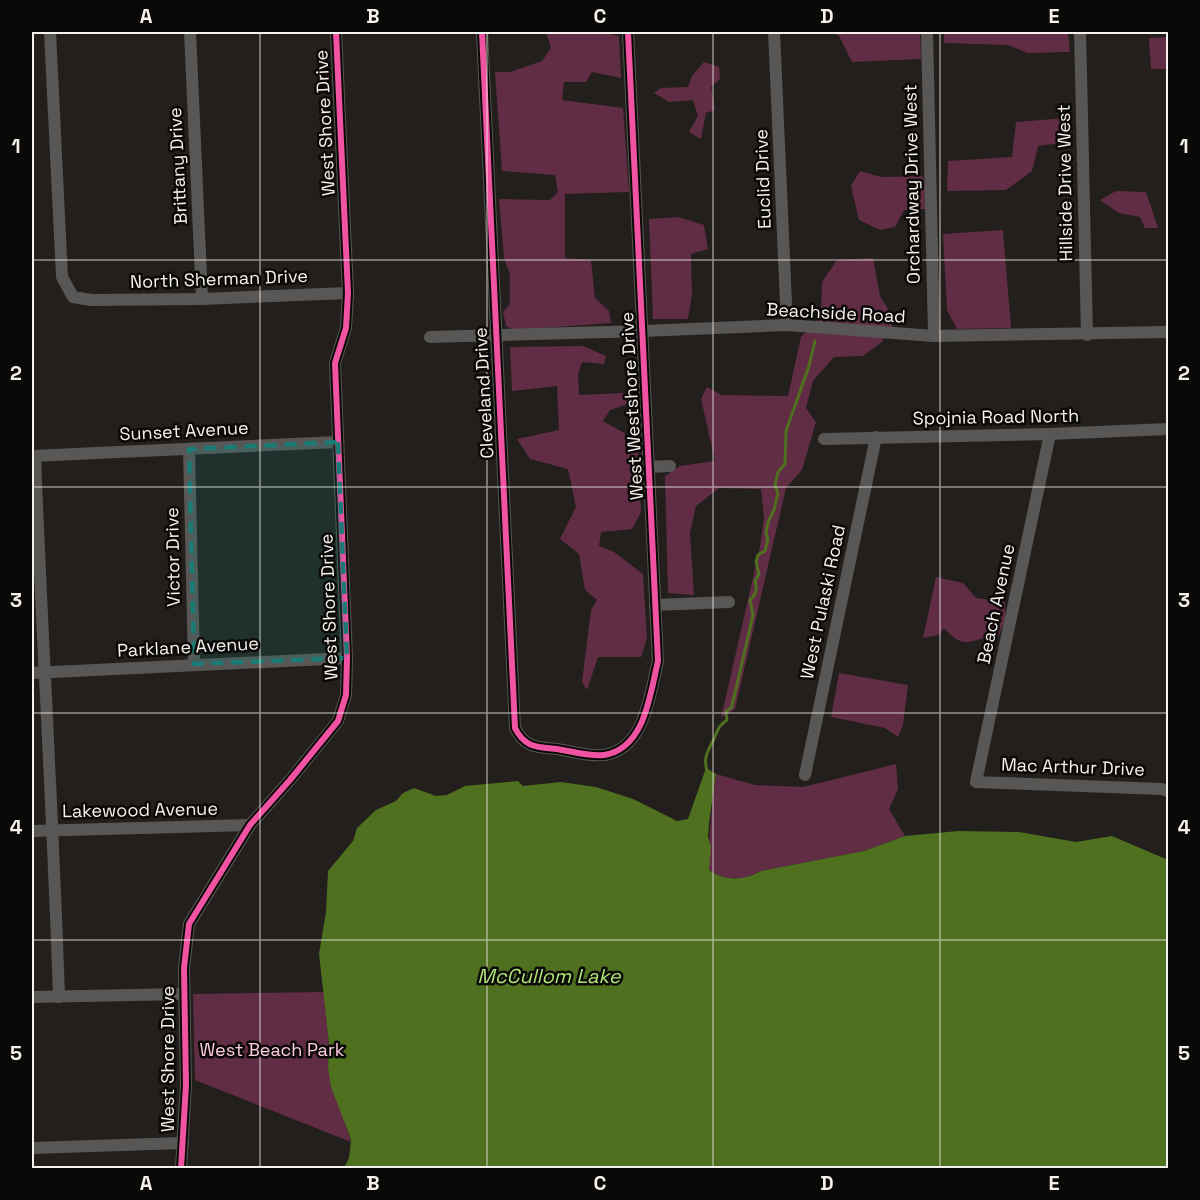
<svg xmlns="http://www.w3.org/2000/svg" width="1200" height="1200" viewBox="0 0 1200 1200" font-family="'Space Grotesk',sans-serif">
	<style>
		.green { fill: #602d44 }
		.water { fill: #4e701f }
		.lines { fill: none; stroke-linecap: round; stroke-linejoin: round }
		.stream { stroke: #4e701f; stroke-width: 3 }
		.street { stroke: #595755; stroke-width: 12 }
		.cycleway-casing { stroke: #0b0907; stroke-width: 10 }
		.cycleway { stroke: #f153a3; stroke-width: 6 }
		.marked { fill: #1a7c74; fill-opacity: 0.2; stroke: #1a7c74; stroke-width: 4.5; stroke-dasharray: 12 8; stroke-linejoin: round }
		.grid { fill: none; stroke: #f5f1ed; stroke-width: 1.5; stroke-opacity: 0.55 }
		.labels { text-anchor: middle; stroke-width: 5; stroke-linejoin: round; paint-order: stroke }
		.street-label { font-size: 18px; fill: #f5f1ed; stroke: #0b0907 }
		.park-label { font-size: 18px; fill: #ffcde0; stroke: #0b0907 }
		.water-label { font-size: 20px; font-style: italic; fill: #b0e674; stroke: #0b0907 }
		.neatline { fill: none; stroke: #f5f1ed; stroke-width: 2 }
		.grid-label { font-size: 20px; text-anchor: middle; font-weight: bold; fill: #f5f1ed }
	</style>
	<rect width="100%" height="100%" fill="#221f1c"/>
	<g class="green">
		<path d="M546 32H601L619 36 621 78 592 72 586 82H564L562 100 623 108 629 192 565 194V258L591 260 595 298 609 311 611 323 515 330 506 326 503 312 510 304V275L504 258 499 199 550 200 558 192 555 175 502 171 495 72H510L542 61 551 48Z"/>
		<path d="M833 32H920L921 59 852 62 839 36Z"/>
		<path d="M944 32H1068L1070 52 1028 53 1008 45 944 43Z"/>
		<path d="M1168 37V69H1151L1149 38Z"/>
		<path d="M704 62 719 67 720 79 711 87 715 110 706 113 701 139 689 132 698 116 693 100 669 102 654 93 661 88 688 87 692 76Z"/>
		<path d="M1066 118 1072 131 1068 142 1038 146 1032 171 1006 190 947 191 948 161 1012 157 1016 122Z"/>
		<path d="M860 171 881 177 923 176 926 191 925 209 904 210 895 227 880 230 859 220 851 186Z"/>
		<path d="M1116 191 1146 192 1158 228H1145L1140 217 1119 213 1100 200Z"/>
		<path d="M678 217 704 225 708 249 691 254 692 295 688 319H653L649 219Z"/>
		<path d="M1003 230 1011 328 957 329 947 310 943 234Z"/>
		<path d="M873 258 880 296 895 321 882 342 863 356 834 357 813 381 806 408 816 422 802 470 786 488 735 709 721 718 760 547 764 518 761 489 719 488 696 506 690 533 694 595 668 593 665 476 680 466 715 461 701 399 707 387 722 395 788 396 801 337 821 315 822 282 837 260Z"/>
		<path d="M583 346 606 356 604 364 582 362 578 374 579 395 626 393 631 403 610 410 603 421 624 433 638 453 641 512 632 529 601 532 599 546 614 552 643 574 647 638 641 657H598L587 690 582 682 591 610 597 600 585 590 579 554 560 539 576 507 568 469 530 459 517 439 559 430 557 386 512 391 510 347Z"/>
		<path d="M936 577 963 583 976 598 1005 602V621L998 637C971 636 967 654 944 628L939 635 923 638Z"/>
		<path d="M839 673 908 685 903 725 898 737 885 728 831 717Z"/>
		<path d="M896 764 898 789 889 809 905 836 864 851 761 871C744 881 725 881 709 870 708 838 712 806 716 774L755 785 803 787Z"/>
		<path d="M324 992 329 1043 328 1067 351 1142 195 1080 193 994Z"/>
	</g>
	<path class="water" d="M706 768 716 774 709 823 708 837 711 847 709 870C724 881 744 881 761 871L864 851 905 836 958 831 1019 832 1076 842 1112 836 1168 860V1168H344L349 1158 351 1141 348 1131 331 1087 328 1067 329 1043 319 954 326 912 328 871 353 841 357 828 376 810 396 801 403 793 414 788 436 796 447 795 465 786 518 781 523 786 561 782 596 787 633 799 677 821 688 819Z"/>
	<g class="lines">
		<path class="stream" d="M707 771C703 757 708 751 714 739 718 730 718 726 727 720L726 711 731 708 735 693 748 637 753 615 750 600C756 594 758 589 755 581L759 574 756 562 758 555 765 551 768 539 766 533 768 522 774 510 778 493 775 485 778 472 785 464 786 431 809 366 815 341"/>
		<g class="street">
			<path d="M50 32 62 277 73 297 91 300 202 299 348 293"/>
			<path d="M190 32 202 299"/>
			<path d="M482 32 515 728C525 748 537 747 557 749 571 751 590 757 604 755 645 749 650 694 658 661L628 32"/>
			<path d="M774 32 787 325"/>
			<path d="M927 32 934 336"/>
			<path d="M1080 32 1087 335"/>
			<path d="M430 337 643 331 787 325 934 336 1168 332"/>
			<path d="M1050 434 976 782 1161 789 1168 791"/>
			<path d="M824 439 1050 434 1168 429"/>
			<path d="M189 449 194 664"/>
			<path d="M32 456 338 442"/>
			<path d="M35 456C42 636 53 816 59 997"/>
			<path d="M649 467 670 466"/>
			<path d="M655 605 729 602"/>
			<path d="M32 673 347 658"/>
			<path d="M805 775 876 437"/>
			<path d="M32 831 250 825"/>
			<path d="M32 997 184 994"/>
			<path d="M32 1148 183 1143"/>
			<path d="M181 1168 186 1085 184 968 189 924 250 825 290 780 338 721 346 695 347 658 335 363 346 328 348 293 336 32"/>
		</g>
		<defs>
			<g id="cycleway">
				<path d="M482 32 515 728C525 748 537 747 557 749 571 751 590 757 604 755 645 749 650 694 658 661L628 32"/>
				<path d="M181 1168 186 1085 184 968 189 924 250 825 290 780 338 721 346 695 347 658 335 363 346 328 348 293 336 32"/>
			</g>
		</defs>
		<use href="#cycleway" class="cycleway-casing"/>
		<use href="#cycleway" class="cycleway"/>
	</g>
	<path class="marked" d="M338 442 347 658 194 664 189 449Z"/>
	<path class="grid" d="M260 32V1168M487 32V1168M713 32V1168M940 32V1168M32 260H1168M32 487H1168M32 713H1168M32 940H1168"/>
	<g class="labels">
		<g class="street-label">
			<text transform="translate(325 123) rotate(-93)" y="6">West Shore Drive</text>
			<text transform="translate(178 166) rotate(-93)" y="6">Brittany Drive</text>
			<text transform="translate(763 179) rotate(-92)" y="6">Euclid Drive</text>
			<text transform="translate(1065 183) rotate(-91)" y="6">Hillside Drive West</text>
			<text transform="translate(912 184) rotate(-91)" y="6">Orchardway Drive West</text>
			<text transform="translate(219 279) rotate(-2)" y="6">North Sherman Drive</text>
			<text transform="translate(836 313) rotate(3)" y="6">Beachside Road</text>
			<text transform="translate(484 393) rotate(-93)" y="6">Cleveland Drive</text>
			<text transform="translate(632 406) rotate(-93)" y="6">West Westshore Drive</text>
			<text transform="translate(996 417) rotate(-1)" y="6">Spojnia Road North</text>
			<text transform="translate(184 431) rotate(-3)" y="6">Sunset Avenue</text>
			<text transform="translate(173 557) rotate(-91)" y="6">Victor Drive</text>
			<text transform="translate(823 602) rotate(-78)" y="6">West Pulaski Road</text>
			<text transform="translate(996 604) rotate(-78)" y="6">Beach Avenue</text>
			<text transform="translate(329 607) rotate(-92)" y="6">West Shore Drive</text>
			<text transform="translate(188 647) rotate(-3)" y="6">Parklane Avenue</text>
			<text transform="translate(1073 767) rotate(2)" y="6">Mac Arthur Drive</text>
			<text transform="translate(140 810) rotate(-1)" y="6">Lakewood Avenue</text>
			<text transform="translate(168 1059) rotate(-90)" y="6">West Shore Drive</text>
		</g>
		<g class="park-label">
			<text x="272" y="1056">West Beach Park</text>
		</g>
		<g class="water-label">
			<text x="549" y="983">McCullom Lake</text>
		</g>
	</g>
	<rect width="1200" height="1200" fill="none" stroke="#0b0907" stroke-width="66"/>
	<rect x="33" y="33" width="1134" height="1134" class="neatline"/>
	<g class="grid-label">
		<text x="146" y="23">A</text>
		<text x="373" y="23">B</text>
		<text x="600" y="23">C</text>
		<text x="827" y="23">D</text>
		<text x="1054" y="23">E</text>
		<text x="16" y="153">1</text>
		<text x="1184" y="153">1</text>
		<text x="16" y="380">2</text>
		<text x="1184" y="380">2</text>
		<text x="16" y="607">3</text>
		<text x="1184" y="607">3</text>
		<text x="16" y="834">4</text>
		<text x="1184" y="834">4</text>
		<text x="16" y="1060">5</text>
		<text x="1184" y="1060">5</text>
		<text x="146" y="1190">A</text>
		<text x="373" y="1190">B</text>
		<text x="600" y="1190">C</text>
		<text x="827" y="1190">D</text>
		<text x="1054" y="1190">E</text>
	</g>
</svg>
